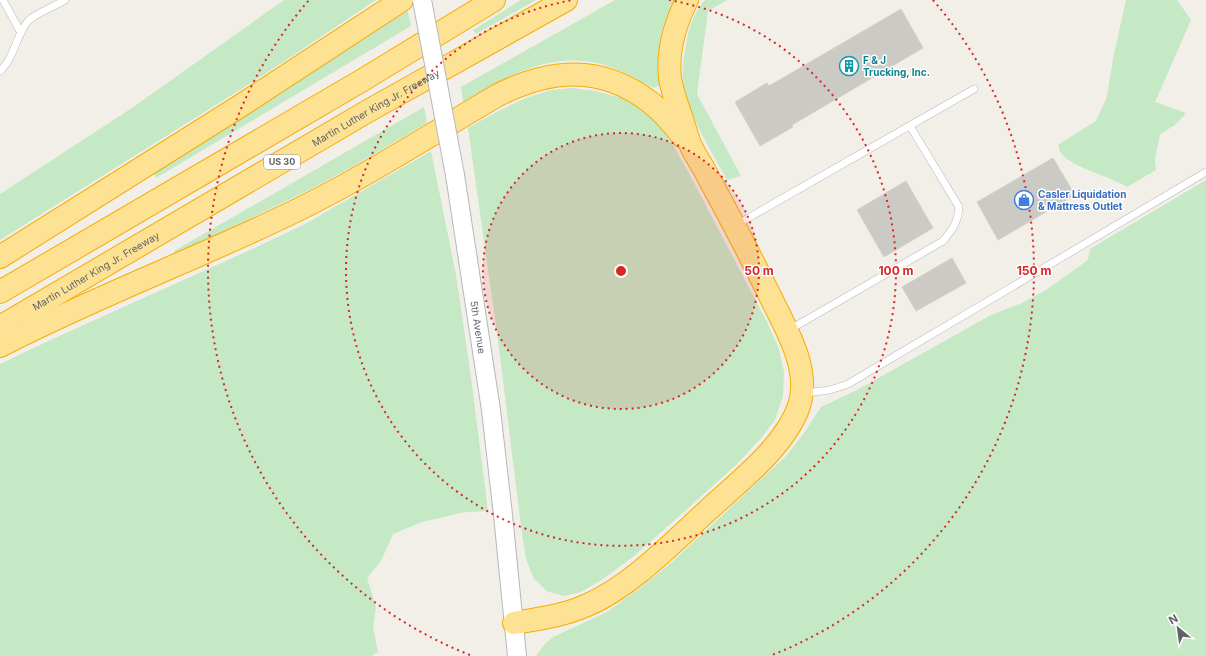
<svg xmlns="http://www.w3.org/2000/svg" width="1206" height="656" viewBox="0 0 1206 656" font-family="Inter,sans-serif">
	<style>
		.green { fill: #c5e8c5 }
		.building { fill: #cccac5; stroke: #d6d1c6 }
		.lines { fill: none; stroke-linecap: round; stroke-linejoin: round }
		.service-casing { stroke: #b5b8bc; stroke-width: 8 }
		.tertiary-casing { stroke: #b5b8bc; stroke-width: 20 }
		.motorway-casing { stroke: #f9ab00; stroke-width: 24 }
		.service { stroke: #fff; stroke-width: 7 }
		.tertiary { stroke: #fff; stroke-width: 18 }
		.motorway { stroke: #fde293; stroke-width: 22 }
		.tertiary-bridge-casing { stroke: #b5b8bc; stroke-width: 20; stroke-linecap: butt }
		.tertiary-bridge { stroke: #fff; stroke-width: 18 }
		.ring { fill: none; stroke: #d62828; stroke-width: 2; stroke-dasharray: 2 4 }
		.labels { text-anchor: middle; stroke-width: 3; stroke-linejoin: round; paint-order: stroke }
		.shield { fill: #fff; stroke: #8f9295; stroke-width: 1 }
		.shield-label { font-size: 9px; font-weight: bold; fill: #5f6368 }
		.culture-label { font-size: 10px; font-weight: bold; fill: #0d838f; stroke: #fff; text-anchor: start }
		.street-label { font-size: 10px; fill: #5f6368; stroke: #fff }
		.shop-label { font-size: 10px; font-weight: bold; fill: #366cbe; stroke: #fff; text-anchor: start }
		.centre { fill: #d62828; stroke: #fff; stroke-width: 2 }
		.ring-label { font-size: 12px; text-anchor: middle; font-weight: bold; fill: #d62828; stroke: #fff; stroke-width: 3; stroke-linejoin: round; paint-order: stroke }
	</style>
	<rect width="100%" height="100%" fill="#f1efe8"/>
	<g class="green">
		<path d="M284 0H376L262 76 0 240V194L132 108Z"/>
		<path d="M521 0H536L476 34 473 30Z"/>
		<path d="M615 0H675C659 27 656 54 660 85L654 88C637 79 620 69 601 64 549 51 506 77 463 102L461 87Z"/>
		<path d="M705 0H727L708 11 697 94 741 176 727 180C711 150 686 113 683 78 682 68 684 55 686 45 689 27 693 14 705 0Z"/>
		<path d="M1126 0H1177L1191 20 1155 102 1186 113 1175 125 1160 134 1155 160 1156 170 1127 187C1108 175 1074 169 1061 153 1059 151 1059 147 1058 145L1096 121 1107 97 1113 59Z"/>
		<path d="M407 9 411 26 156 178 154 173Z"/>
		<path d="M572 88 596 91 624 99 653 117 669 138 691 177 767 322 779 349 784 372 783 396 775 420 761 438 738 463 676 519 634 556 603 579 581 592 564 596 547 591 534 579 526 559 522 534 498 340 468 128C494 113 519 99 548 91 555 89 564 89 572 88Z"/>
		<path d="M424 107 427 123 357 164 309 190 176 254 174 251Z"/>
		<path d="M431 151 456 275 471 377 488 511 465 512 422 522 393 534 381 561 367 578 376 606 373 627 378 652 371 656H0V364L57 337 259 246 307 223Z"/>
		<path d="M1206 180V656H536L545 644 553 637 607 612 639 589 672 562 786 456 804 433 821 407 857 390 991 315 1022 303 1046 290 1088 260 1090 249Z"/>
	</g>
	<g class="building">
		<path d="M901 9 923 48 792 125 793 127 760 146 735 102 767 83 769 86Z"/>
		<path d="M1053 158 1075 195 998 240 977 202Z"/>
		<path d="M906 181 933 228 884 257 857 210Z"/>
		<path d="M952 258 966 283 916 311 902 287Z"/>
	</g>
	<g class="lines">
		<defs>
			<g id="service">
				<path d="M3 0 21 33"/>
				<path d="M0 71C15 58 17 31 29 20 37 13 55 6 65 0"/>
				<path d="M736 225 974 89"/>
				<path d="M789 330 943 241C953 229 958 222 959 207L910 126"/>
				<path d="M804 393 830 390 848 384 1206 172"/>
			</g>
			<g id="tertiary">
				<path id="s1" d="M455 175 491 410 503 515 517 656"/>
			</g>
			<g id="motorway">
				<path d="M0 257 237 108 402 0"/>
				<path d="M0 292 361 81 494 0"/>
				<path id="s2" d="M0 327 368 111 566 0"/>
				<path d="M0 346C93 298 191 261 285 216 359 181 428 136 498 95 550 69 600 64 650 102 663 112 673 124 683 137"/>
				<path d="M514 623C538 619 562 616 585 606 629 588 671 544 706 512 737 483 785 447 799 406 810 372 790 336 775 306 760 276 745 245 729 216 721 200 712 185 704 169 699 161 694 153 690 144 686 134 684 124 680 113 676 102 672 90 670 78 667 50 675 24 687 0"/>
			</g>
		</defs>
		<use href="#service" class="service-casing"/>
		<use href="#tertiary" class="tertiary-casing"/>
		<use href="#motorway" class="motorway-casing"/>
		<use href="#service" class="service"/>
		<use href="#tertiary" class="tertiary"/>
		<use href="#motorway" class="motorway"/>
		<defs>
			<path id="tertiary-bridge" d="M422 0 455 175"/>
		</defs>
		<use href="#tertiary-bridge" class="tertiary-bridge-casing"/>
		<use href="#tertiary-bridge" class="tertiary-bridge"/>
	</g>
	<circle cx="621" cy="271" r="138" fill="#d62828" fill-opacity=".12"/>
	<g class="ring">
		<circle cx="621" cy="271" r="138"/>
		<path d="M669 0A275 275 0 1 1 573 0"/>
		<path d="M470 655A413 413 0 0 1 309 0M933 0A413 413 0 0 1 772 655"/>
	</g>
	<defs>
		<symbol id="building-ring" viewBox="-11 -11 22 22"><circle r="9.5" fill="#fff" stroke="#0f9aa8" stroke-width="1.5"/><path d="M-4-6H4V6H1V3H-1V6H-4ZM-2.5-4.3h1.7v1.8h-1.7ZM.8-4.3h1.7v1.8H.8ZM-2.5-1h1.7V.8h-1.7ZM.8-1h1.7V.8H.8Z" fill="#0f9aa8"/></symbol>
		<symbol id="shop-ring" viewBox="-11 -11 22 22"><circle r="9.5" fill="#fff" stroke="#3f7fe0" stroke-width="1.5"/><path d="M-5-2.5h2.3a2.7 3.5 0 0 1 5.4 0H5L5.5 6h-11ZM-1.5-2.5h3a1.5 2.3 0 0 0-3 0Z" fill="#3f7fe0"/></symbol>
	</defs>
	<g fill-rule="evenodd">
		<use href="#building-ring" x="838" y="55" width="22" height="22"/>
		<use href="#shop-ring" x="1013" y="189" width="22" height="22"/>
	</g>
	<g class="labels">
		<rect class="shield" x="264" y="155" width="36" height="14" rx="3"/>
		<g class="shield-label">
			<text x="282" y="165">US 30</text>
		</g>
		<g class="culture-label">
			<text x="863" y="64">F &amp; J<tspan x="863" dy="12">Trucking, Inc.</tspan></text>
		</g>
		<g class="street-label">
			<text dy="4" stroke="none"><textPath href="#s2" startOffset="435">Martin Luther King Jr. Freeway</textPath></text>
			<text dy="4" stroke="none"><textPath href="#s2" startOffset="111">Martin Luther King Jr. Freeway</textPath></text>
			<text dy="4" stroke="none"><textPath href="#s1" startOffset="154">5th Avenue</textPath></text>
		</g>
		<g class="shop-label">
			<text x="1038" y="198">Casler Liquidation<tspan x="1038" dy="12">&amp; Mattress Outlet</tspan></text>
		</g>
	</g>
	<circle cx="621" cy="271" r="6" class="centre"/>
	<g class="ring-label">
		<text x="759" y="275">50 m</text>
		<text x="896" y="275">100 m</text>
		<text x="1034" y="275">150 m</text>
	</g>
	<g transform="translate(1178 628) rotate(331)" stroke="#ffffff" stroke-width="3" paint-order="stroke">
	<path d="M0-3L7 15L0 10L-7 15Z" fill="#5f6368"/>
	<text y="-6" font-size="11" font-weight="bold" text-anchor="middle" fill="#5f6368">N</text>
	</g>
</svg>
